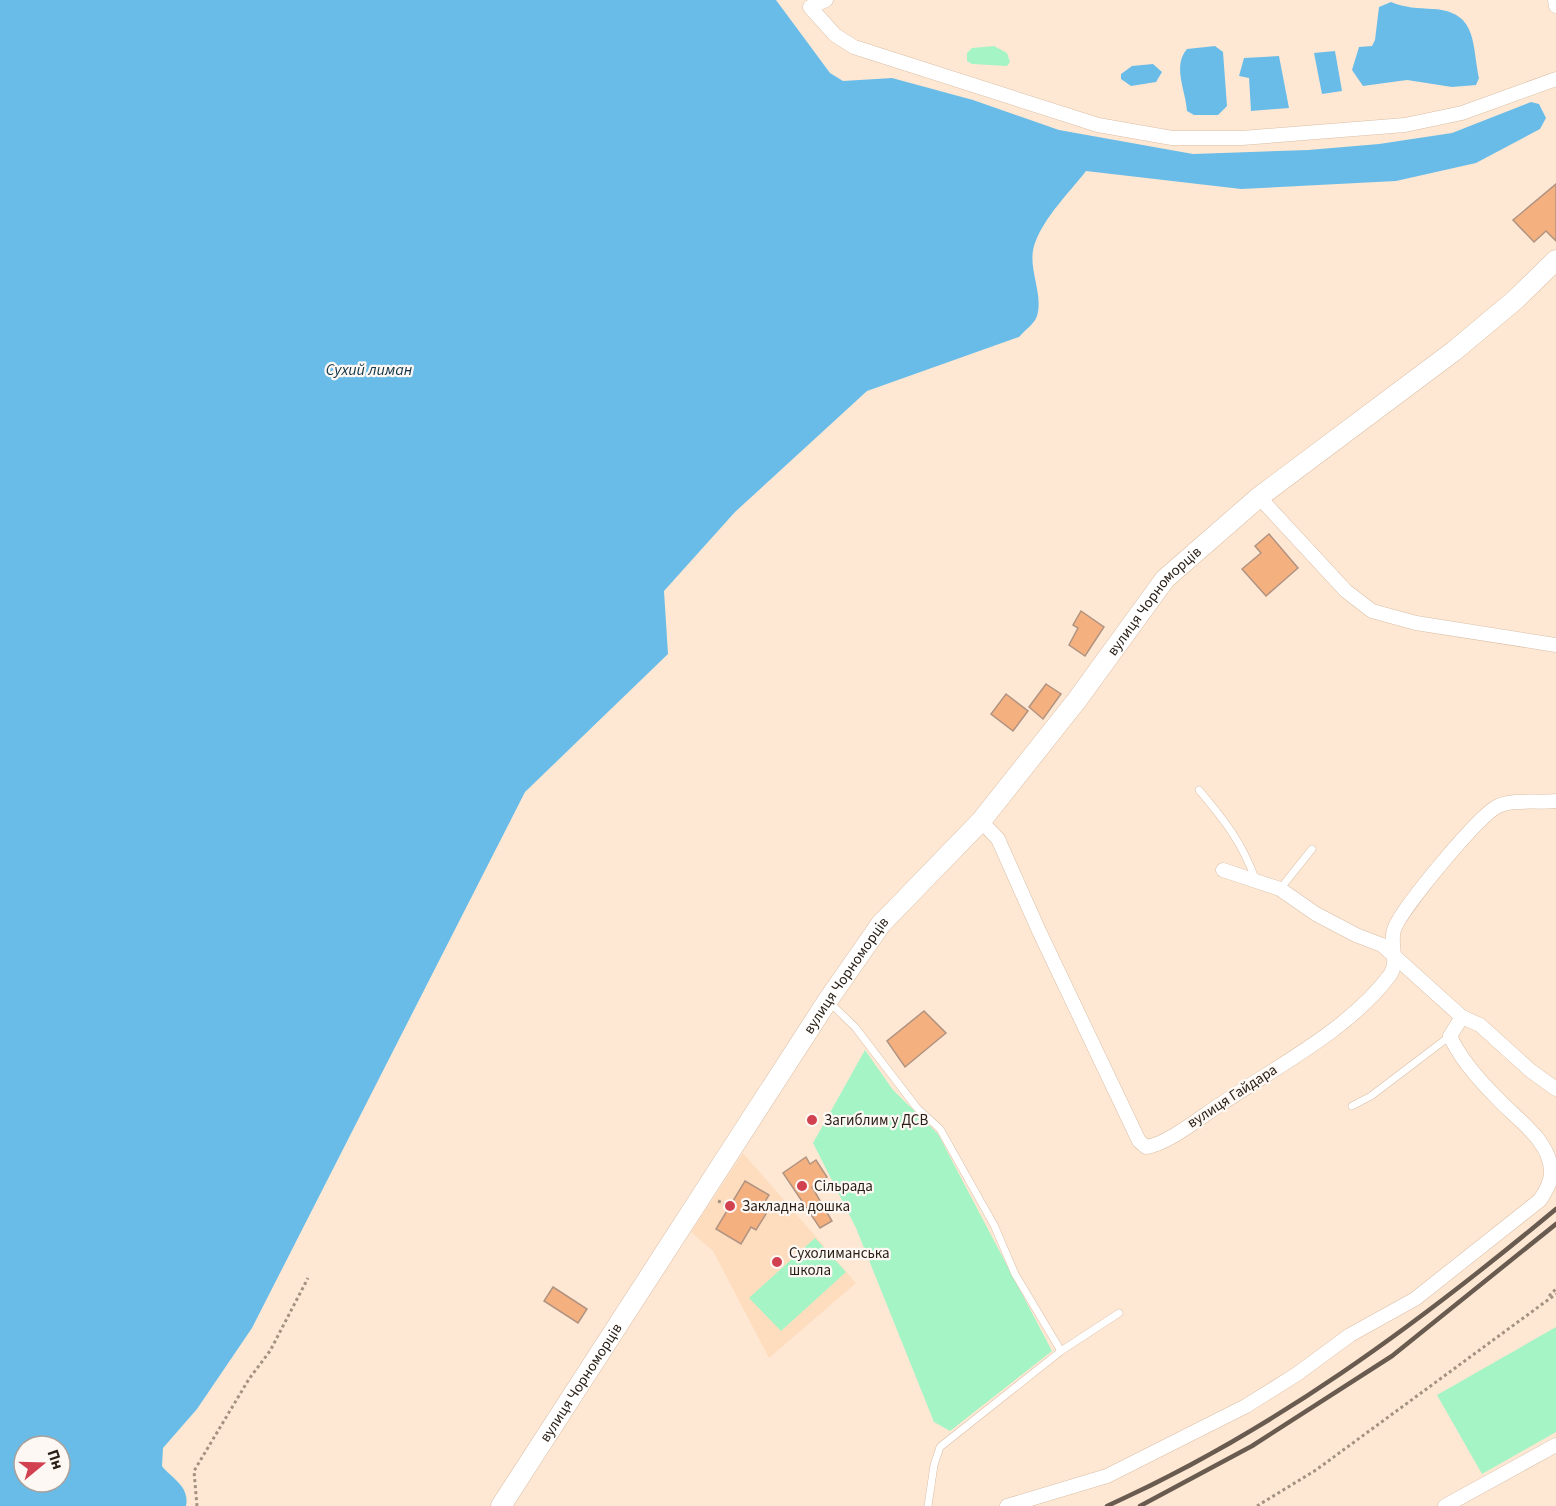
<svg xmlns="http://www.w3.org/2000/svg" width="1556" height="1506" viewBox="0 0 1556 1506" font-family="'Source Sans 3',sans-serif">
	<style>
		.built { fill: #feddbf }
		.green { fill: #a5f4c5 }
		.water { fill: #6abce8; fill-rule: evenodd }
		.building { fill: #f5b080; stroke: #b09380; stroke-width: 1.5 }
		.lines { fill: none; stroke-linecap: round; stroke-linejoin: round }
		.lane-casing { stroke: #d9bea6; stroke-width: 8 }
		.street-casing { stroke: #d9bea6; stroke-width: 15 }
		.secondary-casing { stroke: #d9bea6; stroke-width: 21 }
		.path { stroke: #a39282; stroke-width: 3; stroke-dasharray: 3 3; stroke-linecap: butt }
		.lane { stroke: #fff; stroke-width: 7 }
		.street { stroke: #fff; stroke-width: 14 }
		.secondary { stroke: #fff; stroke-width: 20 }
		.rail { stroke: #695b4f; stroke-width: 4.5 }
		.poi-dot { fill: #d1414f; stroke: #fef8f4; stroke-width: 2 }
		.labels { text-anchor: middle; stroke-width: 4.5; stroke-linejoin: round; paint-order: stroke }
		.street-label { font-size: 15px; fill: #281e15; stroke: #fef8f4 }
		.poi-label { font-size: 15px; fill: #281e15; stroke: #fef8f4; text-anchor: start }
		.water-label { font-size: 16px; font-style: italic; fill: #13384a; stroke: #fef8f4 }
	</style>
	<rect width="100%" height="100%" fill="#fee8d4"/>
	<path class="built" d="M743 1153 856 1283 769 1358 713 1251 691 1232Z"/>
	<g class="green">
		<path d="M994 46 1007 53 1010 62 1007 66 972 64 967 61V53L972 48Z"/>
		<path d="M865 1050 893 1090 938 1134 1052 1351 950 1431 934 1422 856 1228 813 1143Z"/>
		<path d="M815 1238 846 1272 781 1331 749 1298Z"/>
		<path d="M1556 1327V1432L1482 1474 1437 1395Z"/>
	</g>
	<g class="water">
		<path d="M0 0H776L830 73 843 81 892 78 973 100 1059 130 1193 154 1308 150 1379 144 1452 133 1531 102 1539 104 1546 118 1540 129 1476 163 1396 181 1241 189 1086 171C1069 193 1045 216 1035 243 1026 267 1044 292 1037 316 1035 323 1024 331 1019 337L867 391 735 512 664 591 668 654 525 792 252 1328 197 1409 163 1448 162 1466C172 1479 190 1486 186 1506H0ZM24 1446H60V1482H24Z"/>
		<path d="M1391 2C1405 8 1418 8 1433 9 1477 12 1472 42 1479 78L1476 85 1452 87 1407 80 1363 86 1352 70 1359 47 1372 46 1375 40 1379 7Z"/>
		<path d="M1215 46 1223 52 1227 106 1218 115H1194L1187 111C1186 91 1172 66 1187 49Z"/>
		<path d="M1335 51 1342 91 1322 94 1314 53Z"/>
		<path d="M1279 56 1289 108 1251 111 1249 78 1239 76 1244 58Z"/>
		<path d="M1153 64 1162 72 1156 82 1131 86 1121 79V74L1132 66Z"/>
	</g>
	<g class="building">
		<path d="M1556 184V241L1546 231 1534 242 1513 220Z"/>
		<path d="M1269 534 1298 568 1266 596 1242 569 1261 553 1255 546Z"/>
		<path d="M1081 611 1104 627 1085 656 1069 645 1078 628 1073 625Z"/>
		<path d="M1046 684 1061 694 1043 719 1029 707Z"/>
		<path d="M1006 694 1028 711 1013 731 991 714Z"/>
		<path d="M924 1011 946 1033 905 1067 887 1041Z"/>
		<path d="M806 1157 810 1164 816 1160 827 1177 812 1187 832 1221 820 1228 783 1173Z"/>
		<path d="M745 1181 769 1195 760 1210 766 1214 756 1230 751 1227 741 1244 716 1229Z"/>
		<path d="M553 1287 587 1309 578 1323 544 1301Z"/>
	</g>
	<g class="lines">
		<defs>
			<g id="lane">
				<path d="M1199 790C1225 821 1242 842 1256 881"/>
				<path d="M1280 889 1312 849"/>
				<path d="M829 1002 855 1027 917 1108 940 1129 994 1225 1015 1274 1061 1351"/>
				<path d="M1352 1106 1371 1096 1450 1036"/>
				<path d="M928 1506 934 1465 940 1447 1061 1351 1119 1313"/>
			</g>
			<g id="street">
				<path d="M826 0 810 7 835 35 854 47 1098 125 1172 138H1242L1405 125 1462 113 1556 79"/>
				<path d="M1555 0 1556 6"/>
				<path d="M1259 497 1346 591 1372 611 1416 623 1556 645"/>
				<path d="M981 821 998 839 1039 931 1139 1141 1146 1147C1168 1144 1202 1116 1221 1104 1276 1067 1350 1029 1390 975 1400 961 1388 942 1395 927 1405 905 1478 816 1498 806 1515 799 1537 803 1556 801"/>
				<path d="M1223 870 1280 889 1316 914 1356 935 1382 945 1462 1017 1480 1025 1531 1071 1556 1089"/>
				<path d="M1007 1506 1107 1476 1246 1406 1297 1374 1350 1335 1415 1299 1540 1200C1546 1191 1552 1181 1551 1170 1549 1139 1516 1119 1497 1098 1479 1080 1460 1059 1450 1036L1462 1017"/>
				<path d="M1445 1506 1556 1445"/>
			</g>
			<g id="secondary">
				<path id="s1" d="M501 1506 828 1000 881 924 981 821 1077 700 1165 579 1259 497 1454 351 1515 300 1556 260"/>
			</g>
		</defs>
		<use href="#lane" class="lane-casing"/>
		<use href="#street" class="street-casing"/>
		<use href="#secondary" class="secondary-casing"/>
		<g class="path">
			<path d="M718 1201 730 1206"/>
			<path d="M1549 1296 1556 1289"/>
			<path d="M197 1506 194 1471 249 1379 270 1351 308 1278"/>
			<path d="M1257 1506 1316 1470 1556 1294"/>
		</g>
		<use href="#lane" class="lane"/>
		<use href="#street" class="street"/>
		<use href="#secondary" class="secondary"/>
		<g class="rail">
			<path d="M1107 1506C1272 1432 1418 1324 1556 1209"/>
			<path d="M1140 1506 1252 1446 1392 1356 1556 1224"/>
		</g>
	</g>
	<g class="poi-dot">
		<circle cx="812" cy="1120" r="6"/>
		<circle cx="802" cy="1186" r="6"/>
		<circle cx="730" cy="1206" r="6"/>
		<circle cx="777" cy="1262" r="6"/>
	</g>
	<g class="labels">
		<g class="street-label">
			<text dy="5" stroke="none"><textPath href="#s1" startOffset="1119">вулиця Чорноморців</textPath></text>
			<text dy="5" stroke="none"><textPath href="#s1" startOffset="633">вулиця Чорноморців</textPath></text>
			<text transform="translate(1232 1096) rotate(-33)" y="5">вулиця Гайдара</text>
			<text dy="5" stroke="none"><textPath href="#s1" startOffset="147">вулиця Чорноморців</textPath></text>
		</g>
		<g class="poi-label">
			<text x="824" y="1125">Загиблим у ДСВ</text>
			<text x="814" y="1191">Сільрада</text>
			<text x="742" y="1211">Закладна дошка</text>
			<text x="789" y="1258">Сухолиманська<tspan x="789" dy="17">школа</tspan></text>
		</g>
		<g class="water-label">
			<text x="369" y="375">Сухий лиман</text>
		</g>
	</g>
	<g transform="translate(42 1464) rotate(71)"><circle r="28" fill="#fef8f4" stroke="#a8a19b" stroke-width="1.5"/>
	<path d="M0-4.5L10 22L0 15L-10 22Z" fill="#d1414f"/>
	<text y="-9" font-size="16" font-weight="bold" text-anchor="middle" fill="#281e15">Пн</text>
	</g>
</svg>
